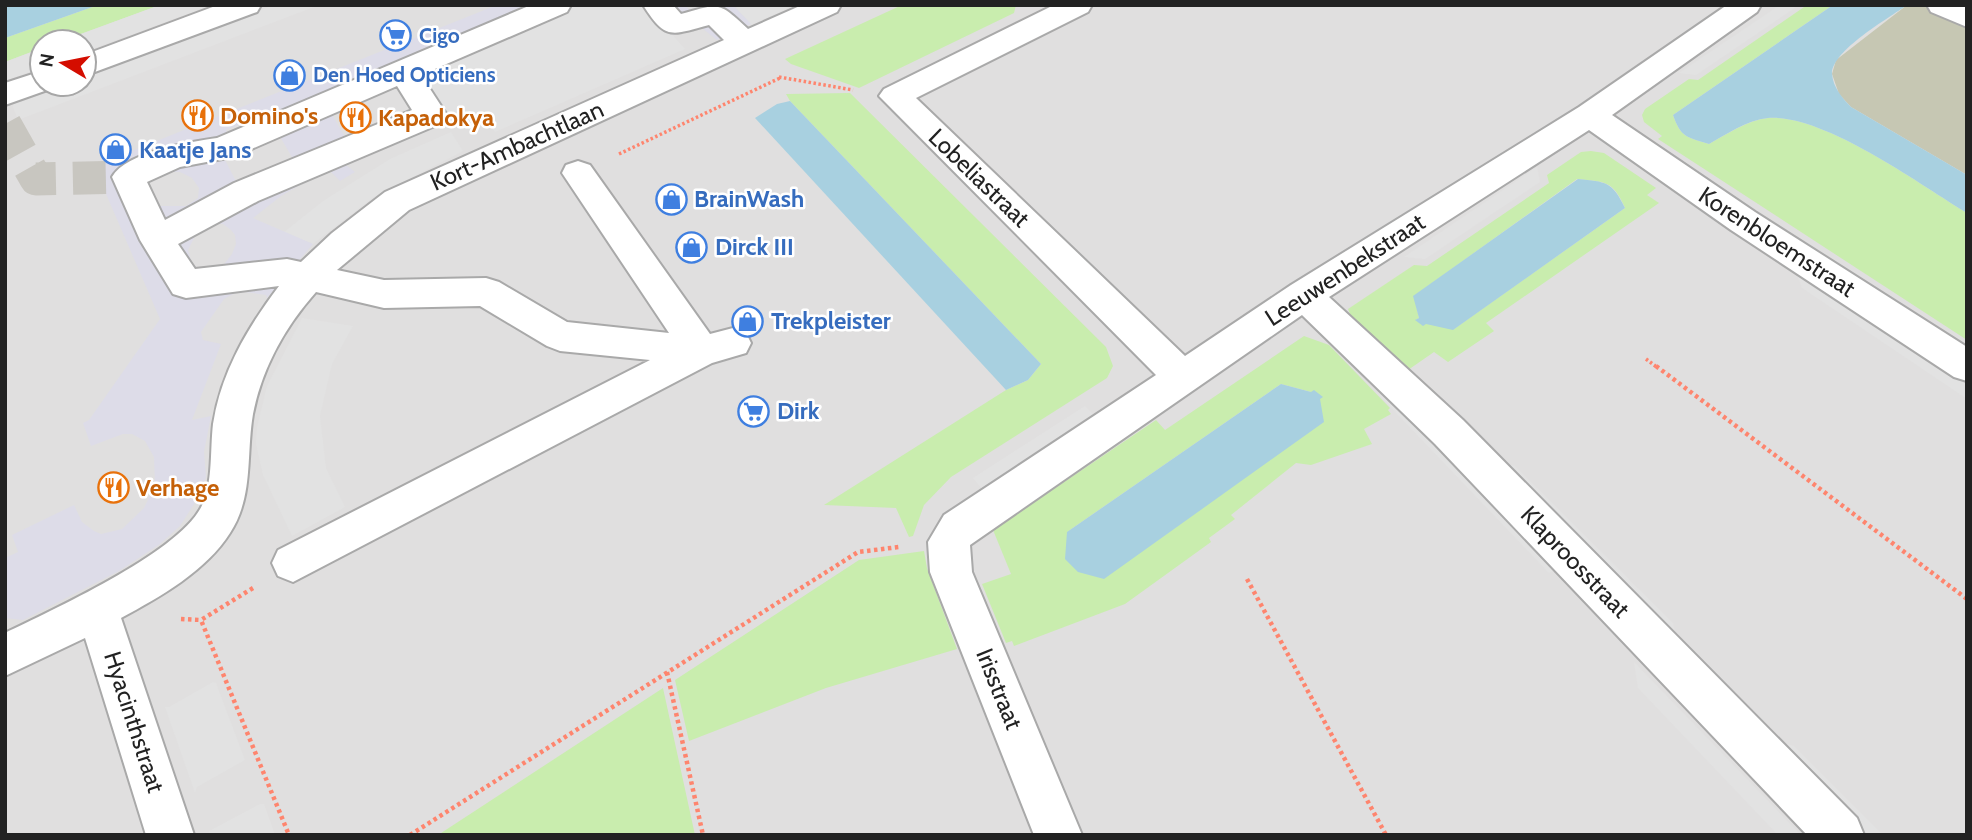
<svg xmlns="http://www.w3.org/2000/svg" width="1972" height="840" viewBox="0 0 1972 840" font-family="Cabin,sans-serif">
	<style>
		.residential { fill: #e0dfdf; fill-rule: evenodd }
		.construction { fill: #c6c7b3 }
		.grass { fill: #c9edae; fill-rule: evenodd }
		.parking { fill: #e2e2e2 }
		.plaza { fill: #dddce8; fill-rule: evenodd }
		.water { fill: #a8d0e0 }
		.lines { fill: none; stroke-linecap: round; stroke-linejoin: round }
		.minor-tunnel { stroke: #c8c6c0; stroke-width: 33; stroke-dasharray: 33 17; stroke-linecap: butt }
		.minor-casing { stroke: #a9a9a9; stroke-width: 4 }
		.path-far1 { stroke: #fe856e; stroke-width: 3.5; stroke-dasharray: 2.5 2.5; stroke-linecap: butt }
		.path { stroke: #fe856e; stroke-width: 4.5; stroke-dasharray: 3.5 3.5; stroke-linecap: butt }
		.minor { fill: #fff; fill-rule: evenodd }
		.labels { text-anchor: middle; stroke-width: 5; stroke-linejoin: round; paint-order: stroke }
		.far-shop-label { font-size: 21px; font-weight: bold; fill: #366cbe; stroke: #fff; text-anchor: start }
		.food-label { font-size: 24px; font-weight: bold; fill: #c56008; stroke: #fff; text-anchor: start }
		.street-label { font-size: 24px; fill: #222; stroke: #fff }
		.shop-label { font-size: 24px; font-weight: bold; fill: #366cbe; stroke: #fff; text-anchor: start }
	</style>
	<rect width="100%" height="100%" fill="#f2efe8"/>
	<path class="residential" d="M5 5H1967V835H5ZM42 42H84V84H42Z"/>
	<path class="construction" d="M1907 5H1967V175L1851 107 1839 94 1832 74 1836 60Z"/>
	<g class="grass">
		<path d="M98 5H160L59 42H42V48L5 62V38Z"/>
		<path d="M902 5H1016L1014 13 859 88 791 64 785 59Z"/>
		<path d="M1807 5H1833L1673 115C1681 138 1687 137 1709 144 1727 134 1748 120 1768 118 1824 114 1919 184 1967 213V340L1658 139 1662 136 1644 122 1642 115 1645 109 1689 79 1698 80Z"/>
		<path d="M850 93 1106 347 1113 366 1107 378 951 477 924 505 913 536 909 537 896 508 824 505 1006 390 1028 380 1041 364 790 101 786 94Z"/>
		<path d="M1591 151 1604 153 1656 188 1647 195 1659 203 1486 323 1494 331 1448 362 1434 352 1408 370 1404 366 1400 368 1352 319 1348 309 1414 265 1427 266 1549 183 1547 175 1581 152ZM1577 179C1605 182 1613 180 1625 208L1454 329 1416 320 1419 318 1414 296Z"/>
		<path d="M1304 336 1329 345 1390 408 1388 410 1391 414 1364 429 1372 444 1311 465 1296 463 1231 515 1235 519 1209 538 1211 542 1125 604 1014 646 1012 641 1006 643 982 584 1011 574 993 530 1156 420 1165 430ZM1281 384 1311 392 1067 532Z"/>
		<path d="M924 551 927 568 957 649 826 688 689 741 675 680 859 560Z"/>
		<path d="M663 688 695 835H438Z"/>
	</g>
	<g class="parking">
		<path d="M160 5H212L84 52V42H59Z"/>
		<path d="M274 5H319L18 120 12 104 66 84H84V77Z"/>
		<path d="M572 5H646L685 49 495 132 481 113 448 127 410 72Z"/>
		<path d="M740 5H795L751 25 736 8Z"/>
		<path d="M1780 5H1799L1696 75 1679 73Z"/>
		<path d="M42 48V67L5 81V62Z"/>
		<path d="M451 132 463 151 374 197 313 244 284 232 323 201 390 159Z"/>
		<path d="M1537 167 1540 182 1425 259 1404 257Z"/>
		<path d="M1795 270 1967 385V399L1802 288Z"/>
		<path d="M302 318 353 326 332 364 320 416 326 468 345 507 292 536 263 475 256 444 257 427 267 386Z"/>
		<path d="M1391 388 1562 565 1549 573 1379 395Z"/>
		<path d="M1085 406 1095 416 983 490 973 478Z"/>
		<path d="M1493 460 1515 466 1673 623 1678 648Z"/>
		<path d="M1634 662 1801 835H1778L1638 688Z"/>
		<path d="M213 682 216 683 245 760 197 787 195 793 165 707H169Z"/>
		<path d="M1769 738 1794 746 1883 835H1861Z"/>
		<path d="M260 804H264L275 835H211L209 831Z"/>
	</g>
	<g class="plaza">
		<path d="M497 5H572L411 71 443 120 342 162 355 172 340 181 328 169 281 196 253 218 313 244 267 298 266 295 245 292 235 293 224 299 201 332 203 340 221 344 192 420 211 416 204 452 206 477 198 498 180 526 160 544 119 571 23 620 5 618V558L18 552 12 535 74 505 82 522 94 531 101 534 122 529 144 508 155 485 154 457 145 441 132 434H123L91 446 83 423 89 420 160 319 94 166ZM376 69 382 77 336 96 331 88ZM401 85 419 113 348 142 331 113ZM274 110 279 119 230 139 226 130ZM279 135 296 164 240 189 224 158ZM162 171 180 172 192 178 199 188 198 198 186 206H156L145 182ZM214 223 223 224 231 230 235 235 236 244 232 254 222 267 202 271 192 264 188 250 195 236Z"/>
		<path d="M646 5H685L694 15 715 6 733 5 751 24 717 40 697 24 673 35Z"/>
	</g>
	<g class="water">
		<path d="M5 5H98L5 38Z"/>
		<path d="M1833 5H1907C1889 18 1831 51 1832 74 1833 87 1842 98 1851 107L1967 175V213C1919 184 1824 114 1768 118 1747 120 1727 134 1709 144 1687 137 1681 138 1673 115Z"/>
		<path d="M790 101 1041 364 1028 380 1006 390 755 118 777 104Z"/>
		<path d="M1578 179C1606 182 1612 181 1625 208L1453 330 1426 324 1423 326 1415 320 1419 318 1413 296Z"/>
		<path d="M1281 384 1311 392 1314 390 1323 397 1320 399 1324 422 1104 579 1078 572 1065 559 1067 532Z"/>
	</g>
	<g class="lines">
		<path class="minor-tunnel" d="M5 124 36 179 128 177"/>
		<defs>
			<g id="minor">
				<path d="M218 5H261L257 12 84 76V55Z"/>
				<path d="M531 5H571L567 12 421 75 447 115 442 123 258 201 178 244 195 269 287 259 301 262 332 233 385 192 724 40 709 25C671 35 666 41 643 5H673L681 14C720 3 718 1 748 29L802 5H841L837 12 409 210 337 270 384 280 486 278 499 282 567 322 669 333 562 173 566 165 578 161 590 165 710 334 733 328 746 333 751 343 746 353 712 363 293 582 278 576 272 563 278 550 650 360 560 351 547 346 480 306 384 308 316 292C285 327 262 368 253 414 246 455 254 496 230 533 206 571 160 597 121 618L194 835H146L85 638 5 676V633C52 610 185 550 203 503 213 479 210 450 213 424 221 372 248 327 279 286L186 298 173 294 140 240 112 177C126 152 189 142 217 138ZM397 86 412 110 234 183 165 220 147 182 180 167 233 157Z"/>
				<path d="M1054 5H1092L1088 12 916 98 1185 356 1291 285 1579 107 1727 5H1761L1757 12 1612 115 1755 212 1967 347V381L1954 377 1731 230 1589 130 1329 297 1463 420 1857 818 1864 835H1807L1435 444 1302 315 970 545 972 572 1082 835H1034L930 572 928 542 944 515 1156 375 879 96 884 89Z"/>
				<path d="M1927 5 1967 6V27L1931 12Z"/>
				<path d="M42 71V84H56L53 88 5 105V83Z"/>
			</g>
		</defs>
		<use href="#minor" class="minor-casing"/>
		<g class="path-far1">
			<path d="M779 77 853 90"/>
			<path d="M619 154 780 78"/>
			<path d="M1646 359 1658 368"/>
		</g>
		<g class="path">
			<path d="M1656 366 1967 599"/>
			<path d="M1247 579 1386 835"/>
			<path d="M253 588 201 620 289 835"/>
			<path d="M181 619 201 620"/>
			<path d="M667 672 703 835"/>
			<path d="M410 835 858 552 899 547"/>
		</g>
		<use href="#minor" class="minor"/>
	</g>
	<defs>
		<symbol id="supermarket-ring" viewBox="-11 -11 22 22"><circle r="9.5" fill="#fff" stroke="#3f7fe0" stroke-width="1.5"/><path d="M-6-5.5h2.5l.6 2H6L4.5 2H-2.5L-4.4-4H-6ZM-1.5 3.2a1.3 1.3 0 1 0 .1 0ZM3 3.2a1.3 1.3 0 1 0 .1 0Z" fill="#3f7fe0"/></symbol>
		<symbol id="shop-ring" viewBox="-11 -11 22 22"><circle r="9.5" fill="#fff" stroke="#3f7fe0" stroke-width="1.5"/><path d="M-5-2.5h2.3a2.7 3.5 0 0 1 5.4 0H5L5.5 6h-11ZM-1.5-2.5h3a1.5 2.3 0 0 0-3 0Z" fill="#3f7fe0"/></symbol>
		<symbol id="restaurant-ring" viewBox="-11 -11 22 22"><circle r="9.5" fill="#fff" stroke="#e8710a" stroke-width="1.5"/><path d="M-5-6h1v4h1v-4h1v4h1v-4h1v5L-1.5 .5V6h-2V.5L-5-1ZM5-6V6H3V1.5H1.5Q1.5-4 5-6Z" fill="#e8710a"/></symbol>
	</defs>
	<g fill-rule="evenodd">
		<use href="#supermarket-ring" x="378" y="18" width="35" height="35"/>
		<use href="#shop-ring" x="272" y="58" width="35" height="35"/>
		<use href="#restaurant-ring" x="180" y="98" width="35" height="35"/>
		<use href="#restaurant-ring" x="338" y="100" width="35" height="35"/>
		<use href="#shop-ring" x="98" y="132" width="35" height="35"/>
		<use href="#shop-ring" x="654" y="182" width="35" height="35"/>
		<use href="#shop-ring" x="674" y="230" width="35" height="35"/>
		<use href="#shop-ring" x="730" y="304" width="35" height="35"/>
		<use href="#supermarket-ring" x="736" y="394" width="35" height="35"/>
		<use href="#restaurant-ring" x="96" y="470" width="35" height="35"/>
	</g>
	<g class="labels">
		<g class="far-shop-label">
			<text x="419" y="43">Cigo</text>
			<text x="313" y="82">Den Hoed Opticiens</text>
		</g>
		<g class="food-label">
			<text x="220" y="124">Domino's</text>
			<text x="378" y="126">Kapadokya</text>
			<text x="136" y="496">Verhage</text>
		</g>
		<g class="street-label">
			<text transform="translate(517 146) rotate(-24)" y="8">Kort-Ambachtlaan</text>
			<text transform="translate(979 178) rotate(44)" y="8">Lobeliastraat</text>
			<text transform="translate(1777 242) rotate(33)" y="8">Korenbloemstraat</text>
			<text transform="translate(1345 270) rotate(-33)" y="8">Leeuwenbekstraat</text>
			<text transform="translate(1575 562) rotate(46)" y="8">Klaproosstraat</text>
			<text transform="translate(999 689) rotate(68)" y="8">Irisstraat</text>
			<text transform="translate(134 722) rotate(72)" y="8">Hyacinthstraat</text>
		</g>
		<g class="shop-label">
			<text x="139" y="158">Kaatje Jans</text>
			<text x="694" y="207">BrainWash</text>
			<text x="715" y="255">Dirck III</text>
			<text x="771" y="329">Trekpleister</text>
			<text x="777" y="419">Dirk</text>
		</g>
	</g>
	<rect width="1972" height="840" fill="none" stroke="#222222" stroke-width="14"/>
	<g transform="translate(63 63) rotate(280)"><circle r="33" fill="#ffffff" stroke="#a7a7a7" stroke-width="2"/>
	<path d="M0-5L12 26L0 18L-12 26Z" fill="#d40d00"/>
	<text y="-10" font-size="19" font-weight="bold" text-anchor="middle" fill="#222222">N</text>
	</g>
</svg>
